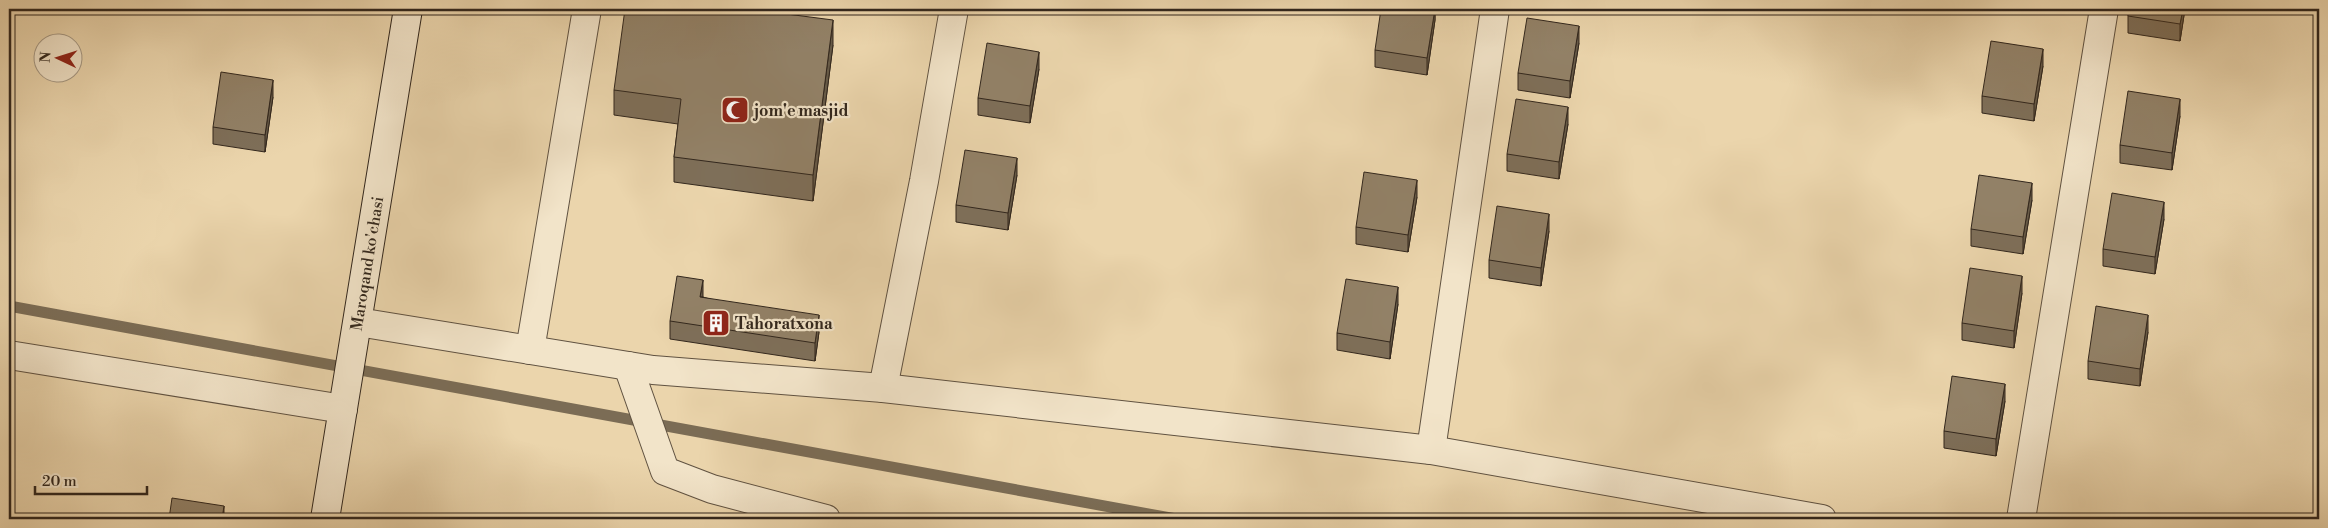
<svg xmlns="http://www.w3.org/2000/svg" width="2328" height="528" viewBox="0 0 2328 528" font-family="'Libre Bodoni',serif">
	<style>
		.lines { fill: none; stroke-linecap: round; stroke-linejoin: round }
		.stream { stroke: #7b6c55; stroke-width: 11 }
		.street-casing { stroke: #605241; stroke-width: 30 }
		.secondary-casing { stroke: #32271d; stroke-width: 30 }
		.street { stroke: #f2e4c9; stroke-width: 28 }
		.secondary { stroke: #f2e4c9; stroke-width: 28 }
		.wall { fill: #7e6f59; stroke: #32271d }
		.shaded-wall { fill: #665a48; stroke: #32271d }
		.building { fill: #928167; stroke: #32271d }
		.labels { text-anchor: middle; stroke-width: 4.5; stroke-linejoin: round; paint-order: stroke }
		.poi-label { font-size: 16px; font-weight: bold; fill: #32271d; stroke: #f2e4c9; text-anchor: start }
		.street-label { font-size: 16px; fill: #32271d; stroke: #f2e4c9 }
	</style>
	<rect width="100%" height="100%" fill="#ebd5ac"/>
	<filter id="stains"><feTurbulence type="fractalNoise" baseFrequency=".004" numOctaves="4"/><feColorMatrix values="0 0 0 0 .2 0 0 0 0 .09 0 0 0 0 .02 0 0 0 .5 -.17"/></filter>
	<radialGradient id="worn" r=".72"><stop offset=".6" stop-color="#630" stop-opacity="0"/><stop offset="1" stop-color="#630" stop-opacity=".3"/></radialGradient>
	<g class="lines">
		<path class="stream" d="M9 306 1176 519"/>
		<defs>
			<g id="street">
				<path d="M358 322 653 370 883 388 1431 450 1822 519"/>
				<path d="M530 350 587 9"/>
				<path d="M9 355 343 409"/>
				<path d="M628 366 665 471 712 489 826 519"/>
				<path d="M883 388 924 181 954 9"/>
				<path d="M1431 450 1495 9"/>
				<path d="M2021 519 2104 9"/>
			</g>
			<g id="secondary">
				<path id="s1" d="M325 519 408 9"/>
			</g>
		</defs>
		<use href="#street" class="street-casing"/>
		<use href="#secondary" class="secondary-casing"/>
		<use href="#street" class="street"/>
		<use href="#secondary" class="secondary"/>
	</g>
	<g class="wall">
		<path d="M1435 9V20L1427 75 1375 67V50Z"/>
		<path d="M2129 9H2185L2180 41 2128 33V16Z"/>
		<path d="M1579 43 1570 98 1518 90V73Z"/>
		<path d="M833 45 813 201 674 182V157L678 124 614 115V90Z"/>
		<path d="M2043 66 2034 121 1982 113V96Z"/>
		<path d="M1039 69 1030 123 978 115V98Z"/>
		<path d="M273 97 265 152 213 144V127Z"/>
		<path d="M2180 116 2172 170 2120 163V145Z"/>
		<path d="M1568 124 1559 179 1507 171V154Z"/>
		<path d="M1017 175 1008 230 956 222V205Z"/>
		<path d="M1417 197 1408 252 1356 244V227Z"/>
		<path d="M2032 200 2023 254 1971 246V229Z"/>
		<path d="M2164 219 2155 274 2103 266V249Z"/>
		<path d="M1549 231 1541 286 1489 278V260Z"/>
		<path d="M2022 293 2014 348 1962 340V323Z"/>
		<path d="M703 297 819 332 815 361 670 339V321Z"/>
		<path d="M1398 304 1390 359 1337 350V333Z"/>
		<path d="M2148 332 2140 386 2088 379V361Z"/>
		<path d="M2005 401 1996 456 1944 448V431Z"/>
	</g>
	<g class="shaded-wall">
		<path d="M1435 9V20L1427 75V58Z"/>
		<path d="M2183 9H2185L2180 41V24Z"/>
		<path d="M833 20V45L813 201V175Z"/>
		<path d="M1579 26V43L1570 98V81Z"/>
		<path d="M2043 49V66L2034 121V104Z"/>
		<path d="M1039 52V69L1030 123V106Z"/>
		<path d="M273 80V97L265 152V135Z"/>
		<path d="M2180 99V116L2172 170V153Z"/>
		<path d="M1568 107V124L1559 179V162Z"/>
		<path d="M1017 158V175L1008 230V213Z"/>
		<path d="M1417 180V197L1408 252V235Z"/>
		<path d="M2032 183V200L2023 254V237Z"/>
		<path d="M2164 202V219L2155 274V257Z"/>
		<path d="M1549 214V231L1541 286V268Z"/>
		<path d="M2022 276V293L2014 348V331Z"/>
		<path d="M703 280V297H700Z"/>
		<path d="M1398 287V304L1390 359V342Z"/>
		<path d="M819 315V332L815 361V343Z"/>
		<path d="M2148 315V332L2140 386V369Z"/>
		<path d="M2005 384V401L1996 456V439Z"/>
		<path d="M224 506V519H222Z"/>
	</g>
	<g class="building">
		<path d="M625 9H748L833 20 813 175 674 157 681 99 614 90Z"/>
		<path d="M1381 9H1435L1427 58 1375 50Z"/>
		<path d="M2129 9H2183L2180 24 2128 16Z"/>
		<path d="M1527 18 1579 26 1570 81 1518 73Z"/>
		<path d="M1991 41 2043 49 2034 104 1982 96Z"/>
		<path d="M987 43 1039 52 1030 106 978 98Z"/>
		<path d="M221 72 273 80 265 135 213 127Z"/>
		<path d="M2128 91 2180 99 2172 153 2120 145Z"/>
		<path d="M1516 99 1568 107 1559 162 1507 154Z"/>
		<path d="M965 150 1017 158 1008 213 956 205Z"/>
		<path d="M1364 172 1417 180 1408 235 1356 227Z"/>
		<path d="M1979 175 2032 183 2023 237 1971 229Z"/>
		<path d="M2112 193 2164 202 2155 257 2103 249Z"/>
		<path d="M1497 206 1549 214 1541 268 1489 260Z"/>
		<path d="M1970 268 2022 276 2014 331 1962 323Z"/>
		<path d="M677 276 703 280 700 297 819 315 815 343 670 321Z"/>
		<path d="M1346 279 1398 287 1390 342 1337 333Z"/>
		<path d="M2096 306 2148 315 2140 369 2088 361Z"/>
		<path d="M1952 376 2005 384 1996 439 1944 431Z"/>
		<path d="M172 498 224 506 222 519H169Z"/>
	</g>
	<defs>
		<symbol id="mosque-square" viewBox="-11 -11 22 22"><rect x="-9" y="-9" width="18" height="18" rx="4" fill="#8f2418" stroke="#f2e4c9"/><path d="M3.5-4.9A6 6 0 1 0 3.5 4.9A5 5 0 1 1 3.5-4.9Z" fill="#fff"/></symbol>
		<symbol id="building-square" viewBox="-11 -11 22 22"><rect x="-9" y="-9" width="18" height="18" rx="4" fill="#8f2418" stroke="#f2e4c9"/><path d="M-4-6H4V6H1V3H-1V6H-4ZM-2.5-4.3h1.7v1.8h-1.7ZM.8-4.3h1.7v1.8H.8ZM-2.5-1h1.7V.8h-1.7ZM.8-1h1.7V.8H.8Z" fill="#fff"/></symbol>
	</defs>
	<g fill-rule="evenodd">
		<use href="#mosque-square" x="719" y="94" width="32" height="32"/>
		<use href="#building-square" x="700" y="307" width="32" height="32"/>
	</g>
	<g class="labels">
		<g class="poi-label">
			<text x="754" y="116">jom'e masjid</text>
			<text x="735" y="329">Tahoratxona</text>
		</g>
		<g class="street-label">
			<text dy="6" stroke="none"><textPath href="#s1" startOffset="259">Maroqand ko'chasi</textPath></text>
		</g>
	</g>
	<rect width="2328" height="528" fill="none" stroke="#ebd5ac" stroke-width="30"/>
	<rect x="10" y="10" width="2308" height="508" fill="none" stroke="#32271d" stroke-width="2.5"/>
	<rect x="15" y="15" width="2298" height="498" fill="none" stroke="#32271d"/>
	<g transform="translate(58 58) rotate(274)"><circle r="24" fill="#f2e4c9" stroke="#a59884"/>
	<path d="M0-4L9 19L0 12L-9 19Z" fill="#8f2418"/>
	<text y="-8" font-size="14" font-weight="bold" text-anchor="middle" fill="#32271d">N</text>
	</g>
	<path d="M35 486v8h112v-8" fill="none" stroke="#32271d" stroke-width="2.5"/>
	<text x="42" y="486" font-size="15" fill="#32271d" stroke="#f2e4c9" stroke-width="4" paint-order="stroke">20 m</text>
	<rect width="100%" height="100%" filter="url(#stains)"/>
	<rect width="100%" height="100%" fill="url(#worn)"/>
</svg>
